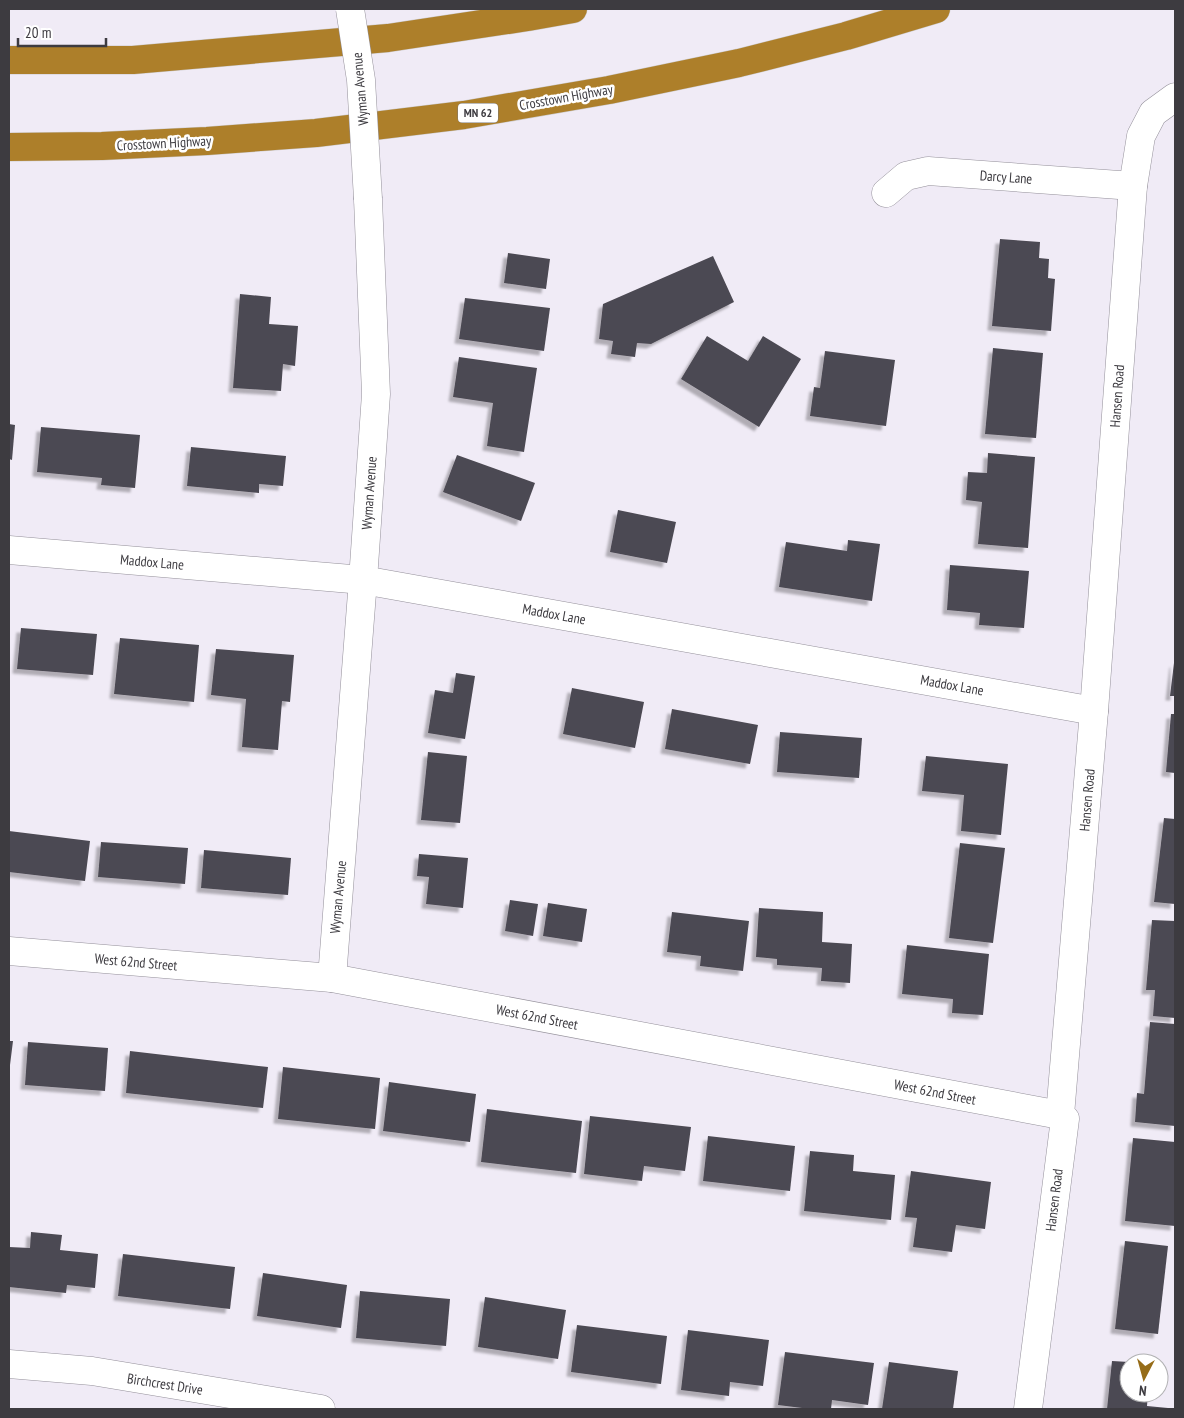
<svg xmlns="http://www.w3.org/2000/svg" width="1184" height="1418" viewBox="0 0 1184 1418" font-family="'PT Sans Narrow',sans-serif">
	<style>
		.building { fill: #4c4952; filter: url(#shadow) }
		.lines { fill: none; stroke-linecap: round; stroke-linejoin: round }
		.minor-casing { stroke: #94909a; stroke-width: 29 }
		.tertiary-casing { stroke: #94909a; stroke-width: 29 }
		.motorway-casing { stroke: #cdcccd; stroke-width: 29 }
		.minor { stroke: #fff; stroke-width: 28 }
		.tertiary { stroke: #fff; stroke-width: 28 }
		.motorway { stroke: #ad7f2a; stroke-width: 28 }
		.minor-bridge-casing { stroke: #94909a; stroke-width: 29; stroke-linecap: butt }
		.minor-bridge { stroke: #fff; stroke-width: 28 }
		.labels { text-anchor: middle; stroke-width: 5; stroke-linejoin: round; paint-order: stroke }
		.shield { fill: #fff; stroke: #777679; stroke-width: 1 }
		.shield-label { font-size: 12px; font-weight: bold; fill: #3d3b40 }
		.street-label { font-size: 14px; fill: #3d3b40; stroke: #fff }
	</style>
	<defs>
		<filter id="shadow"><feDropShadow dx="-4.5" dy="4.5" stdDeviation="1" flood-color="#0004"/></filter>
	</defs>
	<rect width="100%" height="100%" fill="#f0ebf6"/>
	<g class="building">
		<path d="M1000 239 1040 242 1039 258 1049 259 1048 278 1055 279 1051 331 992 326Z"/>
		<path d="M508 253 550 259 546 289 504 283Z"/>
		<path d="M713 256 734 302 651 344 637 343 635 357 611 354 613 341 599 339 603 304Z"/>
		<path d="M240 294 271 297 269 324 298 326 295 366 283 364 281 391 233 388Z"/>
		<path d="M465 298 550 308 544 351 459 339Z"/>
		<path d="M707 336 748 361 763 336 801 359 759 427 681 379Z"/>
		<path d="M993 348 1043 353 1036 438 985 434Z"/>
		<path d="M825 351 895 360 886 426 810 416 814 387 820 388Z"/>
		<path d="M459 357 537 368 524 452 487 446 493 403 453 397Z"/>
		<path d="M9 424 15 425 12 460 9 459Z"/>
		<path d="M41 427 140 435 135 488 101 485 102 478 37 472Z"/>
		<path d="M191 447 286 456 283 486 259 484V493L187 486Z"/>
		<path d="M988 453 1035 457 1028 548 978 544 982 502 966 500 968 472 987 473Z"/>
		<path d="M457 455 535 483 521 521 443 492Z"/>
		<path d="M618 510 676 522 667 563 610 552Z"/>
		<path d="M848 540 880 544 872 601 779 587 786 542 847 551Z"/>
		<path d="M950 565 1029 571 1024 628 979 625 980 613 947 610Z"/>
		<path d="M21 628 97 634 93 675 17 669Z"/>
		<path d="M120 638 199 645 194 702 114 694Z"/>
		<path d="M216 649 294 655 290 702 282 701 278 750 242 747 246 699 211 695Z"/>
		<path d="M1174 663H1175V696H1170Z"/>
		<path d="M456 673 475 676 465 739 428 733 435 690 453 693Z"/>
		<path d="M572 688 644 702 635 748 563 734Z"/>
		<path d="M672 709 758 725 750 764 665 749Z"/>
		<path d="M1171 714H1175V773L1166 772Z"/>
		<path d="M780 732 862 738 859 778 777 772Z"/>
		<path d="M428 752 467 756 460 823 421 820Z"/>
		<path d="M926 756 1008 764 1001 835 961 831 964 795 922 791Z"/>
		<path d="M1164 818 1175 819V904L1154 902Z"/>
		<path d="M9 831 90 841 85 881 9 872Z"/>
		<path d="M101 842 188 848 185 884 98 877Z"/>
		<path d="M960 843 1005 848 993 943 949 938Z"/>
		<path d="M204 850 291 858 288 895 201 888Z"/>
		<path d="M419 854 468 858 463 908 426 904 429 877 417 876Z"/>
		<path d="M510 900 538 904 533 936 505 931Z"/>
		<path d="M548 903 587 909 582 942 543 936Z"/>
		<path d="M759 908 823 912 822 942 852 944 850 983 821 981 822 968 777 965V959L756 957Z"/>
		<path d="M672 912 749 921 743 971 700 966 701 956 667 952Z"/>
		<path d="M1152 920 1175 921V1018L1153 1016 1155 990H1146Z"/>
		<path d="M907 945 989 954 983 1015 952 1013 953 999 902 994Z"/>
		<path d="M1150 1022 1175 1024V1126L1135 1122 1137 1093 1144 1094Z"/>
		<path d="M9 1041H13L10 1065H9Z"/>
		<path d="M28 1042 108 1048 105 1091 25 1085Z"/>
		<path d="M130 1051 268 1067 263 1108 126 1093Z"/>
		<path d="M283 1067 380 1078 375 1129 278 1119Z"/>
		<path d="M389 1082 476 1094 470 1142 383 1131Z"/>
		<path d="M487 1109 582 1121 576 1173 481 1162Z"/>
		<path d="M590 1116 691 1127 685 1171 644 1166 642 1181 584 1174Z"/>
		<path d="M708 1136 795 1146 790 1191 703 1181Z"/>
		<path d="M1133 1138 1175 1142V1226L1125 1221Z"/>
		<path d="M810 1151 854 1155 853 1171 895 1175 891 1220 804 1211Z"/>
		<path d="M911 1171 991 1182 985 1229 956 1225 952 1252 913 1247 917 1218 905 1217Z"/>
		<path d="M31 1232 62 1235 60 1250 98 1254 95 1288 67 1285 66 1293 9 1287V1247L30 1248Z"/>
		<path d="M1125 1241 1168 1246 1158 1334 1115 1329Z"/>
		<path d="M123 1254 235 1267 230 1309 118 1296Z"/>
		<path d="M263 1273 347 1285 341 1328 257 1316Z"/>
		<path d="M360 1291 450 1299 446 1346 356 1338Z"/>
		<path d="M485 1297 566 1310 558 1359 478 1347Z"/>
		<path d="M577 1325 667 1336 661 1384 571 1372Z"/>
		<path d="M688 1330 769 1340 763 1386 730 1382 729 1396 681 1390Z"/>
		<path d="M785 1352 874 1363 868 1405 832 1400 831 1409H810L778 1405Z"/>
		<path d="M1112 1361 1129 1362V1393H1148L1147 1406 1168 1408V1409H1107Z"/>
		<path d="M889 1362 958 1371 953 1409H882Z"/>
	</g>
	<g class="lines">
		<defs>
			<g id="minor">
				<path d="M886 193 906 176 928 171 1133 186"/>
				<path d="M9 550 363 580 1094 711"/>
				<path d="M9 951 332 978 1060 1115"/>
				<path d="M332 978 363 580 376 394 368 199"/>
				<path d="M9 1364 92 1371 321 1409"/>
			</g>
			<path id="tertiary" d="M1028 1409 1065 1119 1060 1115 1094 711 1133 186 1141 136 1153 113 1175 97"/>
			<g id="motorway">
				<path d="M9 60H133L388 38 528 17 573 9"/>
				<path d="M9 147 102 146 207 141 316 133 464 115 609 90 739 63 846 36 936 9"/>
			</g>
		</defs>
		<use href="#minor" class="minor-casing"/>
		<use href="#tertiary" class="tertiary-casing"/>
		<use href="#motorway" class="motorway-casing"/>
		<use href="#minor" class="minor"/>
		<use href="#tertiary" class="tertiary"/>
		<use href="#motorway" class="motorway"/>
		<defs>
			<path id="minor-bridge" d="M350 9 361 80 368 199"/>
		</defs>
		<use href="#minor-bridge" class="minor-bridge-casing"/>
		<use href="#minor-bridge" class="minor-bridge"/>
	</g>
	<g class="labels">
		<rect class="shield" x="458" y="103.5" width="40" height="19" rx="4"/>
		<g class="shield-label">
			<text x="478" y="117">MN 62</text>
		</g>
		<g class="street-label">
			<text transform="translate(360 89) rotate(-95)" y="5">Wyman Avenue</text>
			<text transform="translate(566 97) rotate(-10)" y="5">Crosstown Highway</text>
			<text transform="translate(164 143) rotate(-3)" y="5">Crosstown Highway</text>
			<text transform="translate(1006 177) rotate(4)" y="5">Darcy Lane</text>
			<text transform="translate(1117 396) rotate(-86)" y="5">Hansen Road</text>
			<text transform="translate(369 493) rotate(-86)" y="5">Wyman Avenue</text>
			<text transform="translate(152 562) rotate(5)" y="5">Maddox Lane</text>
			<text transform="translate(554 614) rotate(10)" y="5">Maddox Lane</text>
			<text transform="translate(952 685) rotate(10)" y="5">Maddox Lane</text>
			<text transform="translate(1087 800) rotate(-85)" y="5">Hansen Road</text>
			<text transform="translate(338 897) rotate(-85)" y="5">Wyman Avenue</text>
			<text transform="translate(136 962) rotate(5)" y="5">West 62nd Street</text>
			<text transform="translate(537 1017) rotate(11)" y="5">West 62nd Street</text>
			<text transform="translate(935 1092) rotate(11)" y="5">West 62nd Street</text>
			<text transform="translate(1054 1200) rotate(-83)" y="5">Hansen Road</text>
			<text transform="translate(165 1384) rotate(9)" y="5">Birchcrest Drive</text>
		</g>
	</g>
	<rect width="1184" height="1418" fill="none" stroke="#3d3b40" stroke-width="20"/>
	<g transform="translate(1144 1378) rotate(186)"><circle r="24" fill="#ffffff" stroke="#b1b1b3"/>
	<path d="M0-4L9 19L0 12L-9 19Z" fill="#966c18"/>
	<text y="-8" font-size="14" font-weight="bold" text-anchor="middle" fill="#3d3b40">N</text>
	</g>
	<path d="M18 38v8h88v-8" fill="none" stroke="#3d3b40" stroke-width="2.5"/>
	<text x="25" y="38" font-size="15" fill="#3d3b40" stroke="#ffffff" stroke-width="4" paint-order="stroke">20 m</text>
</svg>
